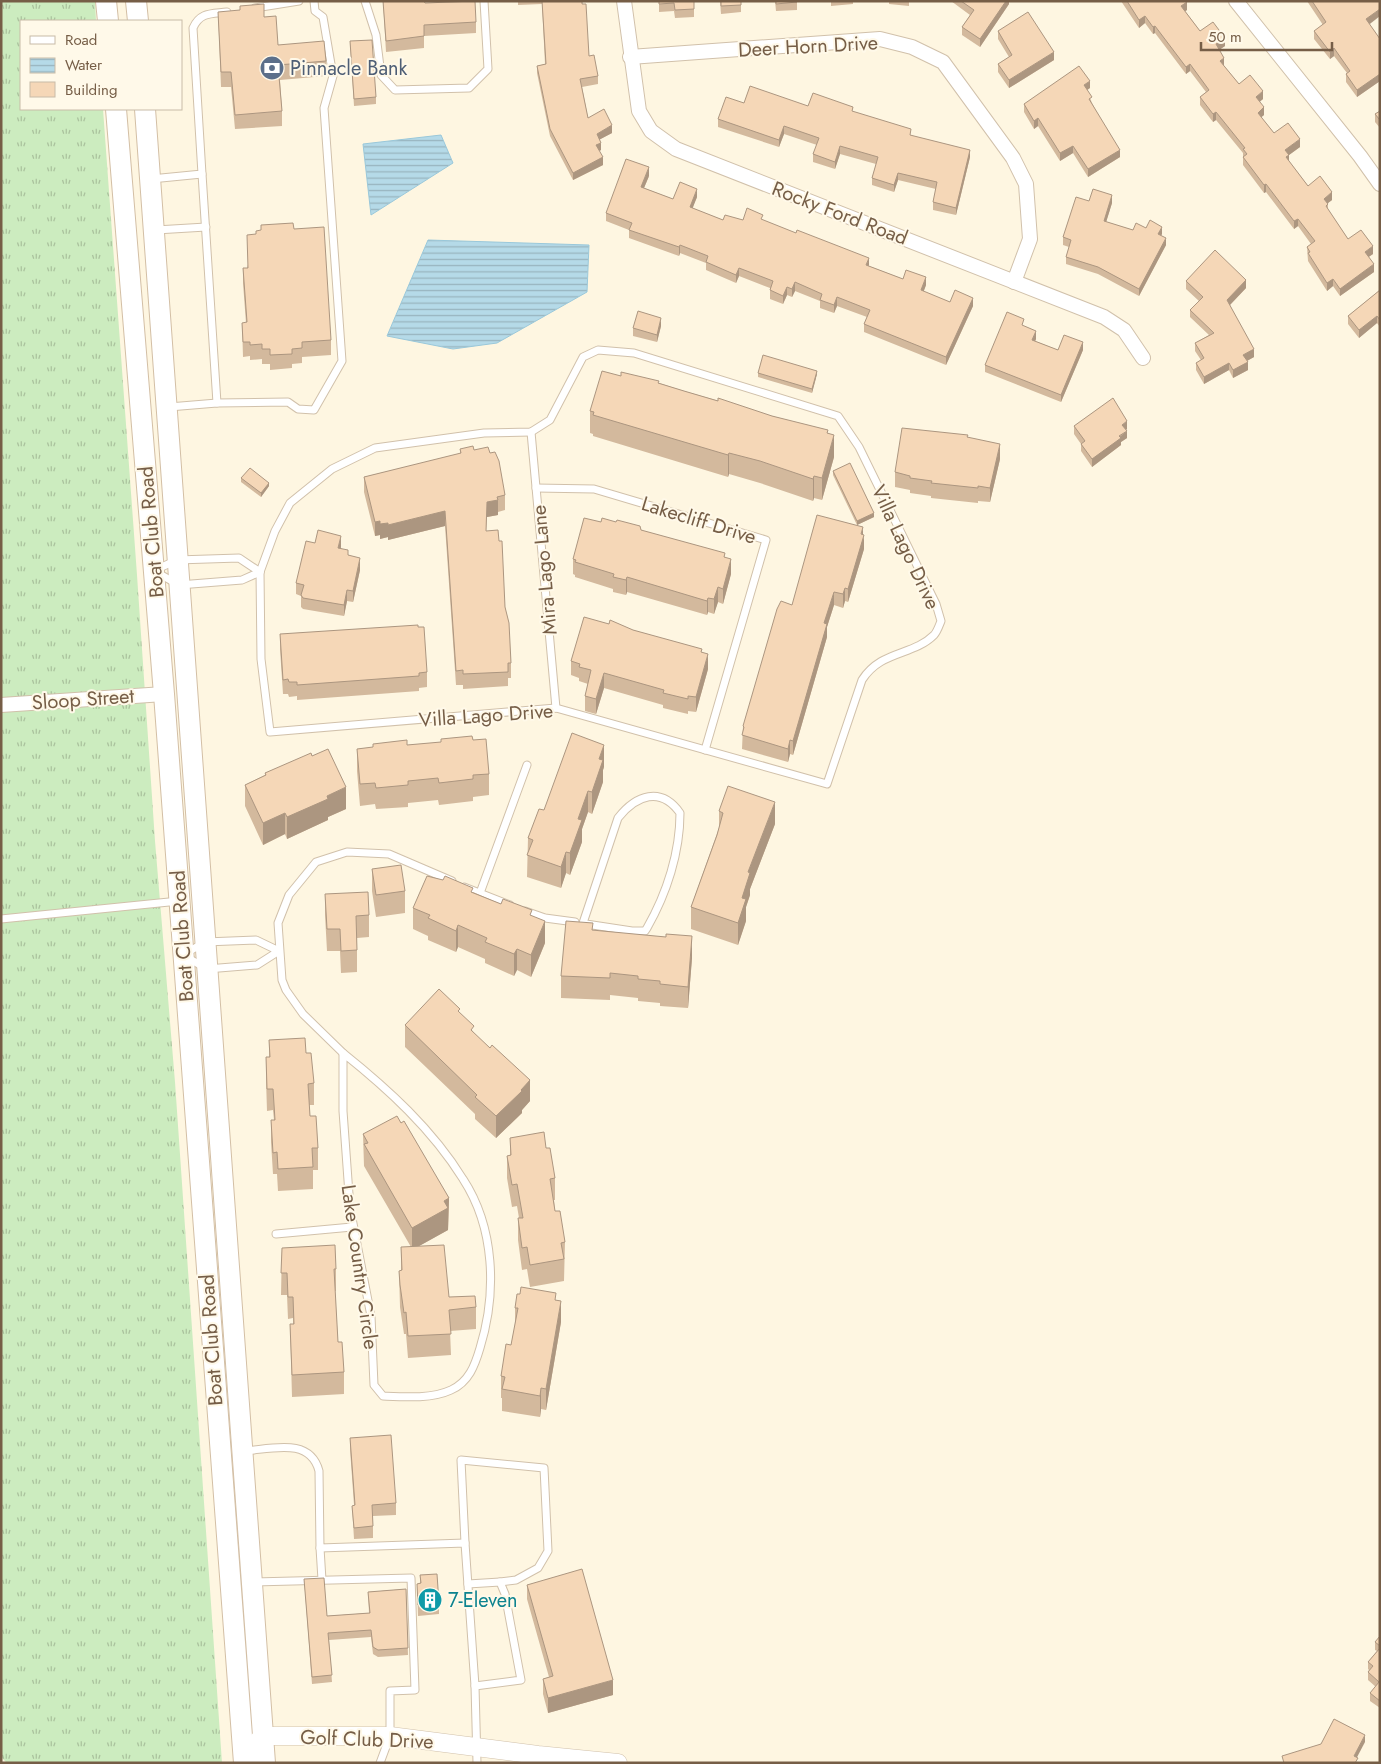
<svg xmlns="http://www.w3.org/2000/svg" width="1381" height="1764" viewBox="0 0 1381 1764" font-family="Jost,sans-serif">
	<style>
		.grass { fill: url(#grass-tufts) }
		.water { fill: url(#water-rules); stroke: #9ac8da }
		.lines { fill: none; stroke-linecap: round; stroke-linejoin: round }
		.service-casing { stroke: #d1c1ab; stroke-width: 9 }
		.minor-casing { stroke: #d1c1ab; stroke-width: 16 }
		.tertiary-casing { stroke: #d1c1ab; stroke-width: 19 }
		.secondary-casing { stroke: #d3bfa5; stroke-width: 22 }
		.service { stroke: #fff; stroke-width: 7 }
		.minor { stroke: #fff; stroke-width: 14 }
		.tertiary { stroke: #fff; stroke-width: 18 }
		.secondary { stroke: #fff; stroke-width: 20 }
		.wall { fill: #d3b99d }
		.shaded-wall { fill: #ac9680 }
		.building { fill: #f5d7b7; stroke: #ac9680 }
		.labels { text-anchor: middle; stroke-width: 4; stroke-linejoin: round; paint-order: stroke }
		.street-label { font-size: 20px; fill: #765e47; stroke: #fff9e9 }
		.service-label { font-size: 20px; fill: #4e5e75; stroke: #fff9e9; text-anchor: start }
		.culture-label { font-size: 20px; fill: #0d838f; stroke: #fff9e9; text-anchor: start }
	</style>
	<defs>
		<pattern id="grass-tufts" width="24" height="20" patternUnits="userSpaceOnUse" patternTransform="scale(1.25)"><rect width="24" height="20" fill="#ccecbf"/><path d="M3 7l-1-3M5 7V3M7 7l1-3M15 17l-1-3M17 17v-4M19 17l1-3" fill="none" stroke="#aac29d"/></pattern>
		<pattern id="water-rules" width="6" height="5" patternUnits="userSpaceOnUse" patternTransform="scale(1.25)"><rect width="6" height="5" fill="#b5dae8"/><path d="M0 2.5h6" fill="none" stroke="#98b4be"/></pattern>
	</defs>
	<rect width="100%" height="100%" fill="#fef6e1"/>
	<path class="grass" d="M1 1H95L96 21H21V109H103L137 575 155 841 175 1082 222 1763H7L1 1757Z"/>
	<g class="water">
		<path d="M441 135 453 163 371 215 363 144Z"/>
		<path d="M428 240 589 245 587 292 497 343 453 349 387 336Z"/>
	</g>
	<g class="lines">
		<defs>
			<g id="service">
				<path d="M365 1 376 35 381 75 395 90 469 88 488 69 484 1"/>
				<path d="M255 8 299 1"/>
				<path d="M202 174 217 403"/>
				<path d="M151 179 202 174 193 28C200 12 211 14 227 12"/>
				<path d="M156 230 206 227"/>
				<path d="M598 350 634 353 838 416 859 447 936 604 941 621C939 626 937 632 934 635 913 656 881 650 862 680L827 784 556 708 270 732 261 659 260 572 275 531 290 503 332 469 375 448 484 433 531 432 550 420 583 357Z"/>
				<path d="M169 407 217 403 288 402 298 409 314 410 342 361 324 108 333 76 323 17 315 11 314 1"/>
				<path d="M531 432 556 708"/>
				<path d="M536 488 594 489 766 540 705 750"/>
				<path d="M155 570 177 560 239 558 260 572"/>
				<path d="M156 572 179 585 242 580 260 572"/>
				<path d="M464 887 510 905"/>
				<path d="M480 893 527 765"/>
				<path d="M525 911 545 918 575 922"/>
				<path d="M1 919 179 901"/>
				<path d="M583 923 618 818C636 795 661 786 680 813 680 852 667 893 647 928L645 931H632L586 924"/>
				<path d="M256 940 279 951 257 965 207 969 183 955 205 942Z"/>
				<path d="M343 1053 303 1014 286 990 282 980 278 923 289 895 316 862 347 852 389 854 452 881"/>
				<path d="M343 1053C388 1089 432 1129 463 1179 495 1228 497 1293 480 1348 475 1365 469 1382 451 1390 432 1399 404 1397 383 1396L374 1385 371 1316 350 1208 343 1111Z"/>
				<path d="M276 1234 352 1227"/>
				<path d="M244 1451C272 1449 310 1437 319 1471L320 1548 465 1543 475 1686 477 1763"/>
				<path d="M465 1543 461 1460 544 1468 548 1551 538 1568 516 1580 500 1582"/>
				<path d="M320 1548 322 1580"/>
				<path d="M252 1582 411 1578 415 1690 390 1691V1736L380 1763"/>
				<path d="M468 1584 500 1582 505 1594 521 1680 475 1686"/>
			</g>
			<g id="minor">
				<path d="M624 1 639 111 651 131 676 149 1104 317 1124 330 1143 358"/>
				<path d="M1236 1 1360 156 1380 184"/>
				<path d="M630 57 880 39 912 47 943 62 1013 158 1026 184 1030 239 1014 282"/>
				<path d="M1 705 164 694"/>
			</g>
			<path id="tertiary" d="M250 1762 243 1756 263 1736H390L538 1755 618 1763"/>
			<g id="secondary">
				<path d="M106 1 108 21"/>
				<path d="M136 1 138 21"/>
				<path d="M116 109 164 694 244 1763"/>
				<path d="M145 109 265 1763"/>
			</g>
		</defs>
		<use href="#service" class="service-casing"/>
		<use href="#minor" class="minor-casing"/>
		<use href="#tertiary" class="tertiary-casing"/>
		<use href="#secondary" class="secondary-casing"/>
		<use href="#service" class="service"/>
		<use href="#minor" class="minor"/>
		<use href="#tertiary" class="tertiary"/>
		<use href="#secondary" class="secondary"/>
	</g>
	<g class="wall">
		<path d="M383 1H424L425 3 476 22V33L424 36V48L386 52Z"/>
		<path d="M518 1H582L589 56 598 76V84L582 87 588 118 612 133 600 139 601 150 599 151 603 165 573 180 550 136 537 73V66L545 64 542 4 518 5Z"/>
		<path d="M659 1H694V17L675 18 674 11 659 12Z"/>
		<path d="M720 1H741V12L721 14Z"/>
		<path d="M775 1H797V10L776 11Z"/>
		<path d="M831 1H853V4L831 6Z"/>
		<path d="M889 1H909V6L889 4Z"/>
		<path d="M951 1H1009V4L980 47 962 35V27L970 15Z"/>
		<path d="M1121 1H1186L1187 10 1185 11 1200 31 1225 46 1219 50 1224 66 1239 84 1263 99 1259 102 1264 115 1261 117 1274 133 1300 147 1289 155V161L1308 186 1332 200 1328 203V210L1348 239 1373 254 1369 257 1374 272 1340 296 1333 286 1327 291 1308 261 1307 247 1311 244 1298 226 1294 229 1266 192 1264 193 1243 165V153L1216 120 1213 122 1200 105V97L1206 92 1190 71 1186 74 1155 33 1153 34 1145 23 1139 28Z"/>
		<path d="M1307 1H1380L1369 24 1380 39V81L1357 97 1346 82V74L1347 73 1334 56 1330 59 1314 39V31L1323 25Z"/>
		<path d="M218 12 264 17 278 45 326 61V76L280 80 282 111V126L235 129 231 87H221Z"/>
		<path d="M998 31 1054 60 1009 88 998 72V64L1009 57 998 39Z"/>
		<path d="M350 41 376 97V104L354 106Z"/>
		<path d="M1090 88 1087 90 1092 103 1120 157 1088 177 1073 153 1060 161 1038 126 1034 129 1024 112V104Z"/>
		<path d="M744 103 808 106 853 112 911 136 970 157 956 215 933 210V202L936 189 898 180 894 192 872 185V178L876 164 840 154 835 169 813 162V154L817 145 784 134 779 147 718 127V119Z"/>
		<path d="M1380 111V128L1375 122V114Z"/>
		<path d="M649 176 644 188 673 199 697 197 692 208 723 220H763L869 266 903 279 926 285 923 292 950 302 973 306 946 365 864 332V324L867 317 837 306 834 313 820 308V301L795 291 792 297 787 295 783 304 770 299V288L739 276 736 283 706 270V263L680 253 679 256 629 238V230L606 221V213Z"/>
		<path d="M1089 201 1112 203 1106 222 1133 230 1146 228 1162 234 1161 235 1166 245 1139 296 1098 274 1066 264V257L1069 247 1063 245V237Z"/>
		<path d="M294 229 331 340V355L302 357V363L292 364V368L270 370V364H262V359L250 360V356L243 357 242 323H246L243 283V268H247L256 234Z"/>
		<path d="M1186 281 1246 288 1230 305 1254 357 1247 361 1248 370 1233 378 1229 370 1204 384 1196 370V363L1201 360 1195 351V343L1209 335 1190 317V310L1199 301 1186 289Z"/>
		<path d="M1380 290V327L1377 323 1359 338 1348 324V316Z"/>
		<path d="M661 326 657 342 633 336V328Z"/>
		<path d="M1024 326 1036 339 1035 341 1058 350H1083L1061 402 985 372V365Z"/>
		<path d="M758 373 817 374 812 393 758 377Z"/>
		<path d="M621 376 659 383 684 391 772 416 828 433 834 457 822 500 814 498 813 501 760 483 729 474 728 477 593 436V434L590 433V411Z"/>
		<path d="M1074 426 1127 429 1126 430 1127 438 1121 442V445L1092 467 1081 451V444L1074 434Z"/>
		<path d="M968 437 1000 459 990 502 978 501V503L931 498V496L910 493V490L895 487V472Z"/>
		<path d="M460 449 474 450 490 453 505 495V510L498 512V515L487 517 486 531 505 607 511 663V678H508V686L463 689V685H456L445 526 388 540V537L380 539V535L375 536 364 492V477L460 454Z"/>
		<path d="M833 471 874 517 857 525 833 475Z"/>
		<path d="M241 478 269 486 261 497 241 482Z"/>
		<path d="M601 522 641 530 725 557 731 574 723 604 718 602 714 614 708 612 707 615 627 592 626 595 613 592V589L575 577V575L573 574V559Z"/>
		<path d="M863 535 864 549 848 602 845 601 843 608 834 605 827 627V637L793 755 790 754 788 762 742 749 743 726 792 605Z"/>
		<path d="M315 543 341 547V548L348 555 360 570 353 602 347 601 344 616 303 609 301 607V596L296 594V583Z"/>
		<path d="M633 630 702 653 708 669 696 712 688 711V714L663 708V705L604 688 596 714 585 711V696L588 684 579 681V678L571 675V661Z"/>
		<path d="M280 634 427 672V687L419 688V691L297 700V696L289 697 288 694H283L280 649Z"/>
		<path d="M473 740 489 774V795L473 797V801L439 805 438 800 408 803V807L376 809 375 804 360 806 357 771V749Z"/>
		<path d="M312 756 346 809 328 817V820L287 839 285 834 263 845 245 806V785L265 775V773Z"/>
		<path d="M604 767 603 770V782L592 814 588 812 582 829V842L570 875 566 873 561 888 527 877 528 838 544 810Z"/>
		<path d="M719 811 775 824 750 889V895L746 907V921L738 945 691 929V907L719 828Z"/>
		<path d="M372 869 405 891V913L376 917 372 891Z"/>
		<path d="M473 892 501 904 532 916 545 943 531 977 517 970 514 976 485 963V959L458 947 456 952 428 940V936L413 929V908Z"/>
		<path d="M325 894 369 915V937L357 938V972L341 973 340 951H327L325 915Z"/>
		<path d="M593 930 692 958 688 1008 660 1006V1003L638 1001V998L610 995V1000L561 998V976Z"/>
		<path d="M460 1013 474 1033 530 1101 522 1110V1113L496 1138 475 1119V1114L405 1047V1025Z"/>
		<path d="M269 1040 306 1053 314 1083V1105H309L310 1116 318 1148V1170H313V1189L278 1191 277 1174H273L271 1142V1120H274L273 1110 267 1111 266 1079V1057H269Z"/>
		<path d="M401 1123 449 1198 448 1230 419 1246 449 1297 476 1307V1329L450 1331 451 1355 408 1358 406 1334H404L400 1307 399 1271H401V1247H411L364 1166 363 1134Z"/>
		<path d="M510 1138 546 1148 555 1178V1200H554L555 1211 565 1242 564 1281 530 1287 527 1269 522 1270 518 1240V1218H519L517 1206 512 1207 507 1178V1156L510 1155Z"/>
		<path d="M282 1248 336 1269V1291H335L338 1342 344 1372V1394L292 1397 290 1324H293V1318L288 1319 287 1295H281Z"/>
		<path d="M556 1300 561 1322 546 1410 541 1409 540 1417 502 1411V1398H501V1376L511 1345 515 1326V1308Z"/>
		<path d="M350 1438 396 1503V1515L373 1516V1538L354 1539 352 1506 354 1505 350 1449Z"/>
		<path d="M420 1575 439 1603V1614L418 1616 417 1584 420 1583Z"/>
		<path d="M304 1579 327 1616 369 1613 368 1592 406 1589 408 1655 378 1657 373 1654 371 1637 329 1640 332 1682 312 1684Z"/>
		<path d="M527 1585 613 1695 548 1713 543 1694V1679L549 1677 527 1599Z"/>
		<path d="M1380 1636V1708L1370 1701V1693L1376 1687 1368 1680V1672L1369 1670 1368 1669V1662L1377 1651 1375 1650V1642Z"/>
	</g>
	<g class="shaded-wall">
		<path d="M1006 1H1009V4L980 47V39Z"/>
		<path d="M1187 2V10L1181 14V6Z"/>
		<path d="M1380 9V16L1366 27V19Z"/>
		<path d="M1145 16V23L1139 28V20Z"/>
		<path d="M1155 26V33L1153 34V27Z"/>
		<path d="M1225 38V46L1216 52V44Z"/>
		<path d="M1334 48V56L1330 59V52Z"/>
		<path d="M1054 52V60L1009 88V80Z"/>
		<path d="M1224 58V66L1220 61Z"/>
		<path d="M1190 64V71L1186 74V67Z"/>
		<path d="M1380 74V81L1357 97V90Z"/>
		<path d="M1090 81V88L1084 92V85Z"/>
		<path d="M1263 91V99L1256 105V97Z"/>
		<path d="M1264 107V115L1258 120V113Z"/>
		<path d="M1216 112V120L1213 122V114Z"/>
		<path d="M1038 118V126L1034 129V121Z"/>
		<path d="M612 125V133L597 141V134Z"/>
		<path d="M784 126V134L779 147V140Z"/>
		<path d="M1300 139V147L1289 155V162L1286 165 1285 150Z"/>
		<path d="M601 143V150L596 153V145Z"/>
		<path d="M840 146V154L835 169V162Z"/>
		<path d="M1073 146V153L1060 161V153Z"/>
		<path d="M970 150V157L956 215V208Z"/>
		<path d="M1120 150V157L1088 177V169Z"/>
		<path d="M603 157V165L573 180V173Z"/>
		<path d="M649 167V176L641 195V187Z"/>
		<path d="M898 173V180L894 192V185Z"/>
		<path d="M1266 184V192L1264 193V185Z"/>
		<path d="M697 189V197L690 215V207Z"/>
		<path d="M1332 192V200L1324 206V199Z"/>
		<path d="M1112 195V203L1104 229V221Z"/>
		<path d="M1298 219V226L1294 229V221Z"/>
		<path d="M1162 227V234L1158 241V234Z"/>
		<path d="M1166 238V245L1139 296V289Z"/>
		<path d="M680 245V253L679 256V247Z"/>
		<path d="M1373 246V254L1365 259V252Z"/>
		<path d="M869 258V266L866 265Z"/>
		<path d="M1374 264V272L1340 296V289Z"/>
		<path d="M739 268V276L736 283V275Z"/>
		<path d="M926 277V285L921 299V290Z"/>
		<path d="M1333 279V286L1327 291V283Z"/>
		<path d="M1246 280V288L1227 308V300Z"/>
		<path d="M795 282V291L792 297V289Z"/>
		<path d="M787 287V295L783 304V296Z"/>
		<path d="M837 297V306L834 313V305Z"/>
		<path d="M973 298V306L946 365V357Z"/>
		<path d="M1377 316V323L1359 338V330Z"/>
		<path d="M661 318V326L657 342V335Z"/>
		<path d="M1036 331V339L1032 348V340Z"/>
		<path d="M1083 342V350L1061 402V395Z"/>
		<path d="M1254 349V357L1243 363V355Z"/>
		<path d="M1248 362V370L1233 378V370Z"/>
		<path d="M1229 363V370L1204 384V377Z"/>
		<path d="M817 371V374L812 393V389Z"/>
		<path d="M1127 421V429L1122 432V425Z"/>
		<path d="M1127 431V438L1121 442V445L1092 467V459Z"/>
		<path d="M834 435V457L822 500V478Z"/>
		<path d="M1000 444V459L990 502V488Z"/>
		<path d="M729 453V474L728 477V455Z"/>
		<path d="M814 476V498L813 501V479Z"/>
		<path d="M269 483V486L261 497V493Z"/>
		<path d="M498 500V515L487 517V502Z"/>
		<path d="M445 511V526L388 540V525Z"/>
		<path d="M874 513V517L857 525V521Z"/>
		<path d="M380 521V535L375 536V522Z"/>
		<path d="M388 523V537L380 539V524Z"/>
		<path d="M863 527V540L864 535V549L848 602V589Z"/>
		<path d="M341 536V547L338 559V548Z"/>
		<path d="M360 558V570L353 602V591Z"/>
		<path d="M731 559V574L723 604V589Z"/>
		<path d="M627 577V592L626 595V580Z"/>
		<path d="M718 587V602L714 614V599Z"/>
		<path d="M845 588V601L843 608V594Z"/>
		<path d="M347 590V601L344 616V605Z"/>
		<path d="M834 592V605L827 627V637L793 755V741L824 623Z"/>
		<path d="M708 598V612L707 615V601Z"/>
		<path d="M708 654V669L696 712V697Z"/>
		<path d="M604 673V688L596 714V699Z"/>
		<path d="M790 740V754L788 762V749Z"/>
		<path d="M604 745V767L603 770V782L592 814V792L599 759Z"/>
		<path d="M346 787V809L328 817V820L287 839V817L327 796Z"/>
		<path d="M588 791V812L582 829V842L570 875V853L578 819Z"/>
		<path d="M775 802V824L750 889V895L746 907V921L738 945V923L742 898 748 872Z"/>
		<path d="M285 813V834L263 845V823Z"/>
		<path d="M566 852V873L561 888V867Z"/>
		<path d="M545 921V943L531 977V955Z"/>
		<path d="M458 925V947L456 952V931Z"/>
		<path d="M692 936V958L688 1008V987Z"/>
		<path d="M517 949V970L514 976V954Z"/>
		<path d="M530 1080V1101L522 1110V1113L496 1138V1116Z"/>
		<path d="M449 1198 448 1230 412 1250V1228L444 1201Z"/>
		<path d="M561 1301V1322L546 1410V1389Z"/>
		<path d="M541 1388V1409L540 1417V1396Z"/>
		<path d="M613 1680V1695L548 1713V1698Z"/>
		<path d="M1365 1735V1742L1354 1763V1756Z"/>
	</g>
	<g class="building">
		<path d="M383 1H424L425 3 475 1 476 22 424 25V36L386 41Z"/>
		<path d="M542 1H582V4H586L589 56 594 55 598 76 580 79 588 118 604 109 612 125 597 134 601 143 596 145 603 157 573 173 550 129 537 66 546 64Z"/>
		<path d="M659 1H694V9L675 10 674 3 659 4Z"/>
		<path d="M721 1H741V5L721 6Z"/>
		<path d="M776 1H797V2L776 4Z"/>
		<path d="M961 1H1006L980 39 962 27 974 10Z"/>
		<path d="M1127 1H1186L1187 2 1181 6 1200 31 1213 22 1225 38 1216 44 1224 58 1220 61 1239 84 1250 75 1263 91 1256 97 1264 107 1258 113 1274 133 1288 123 1300 139 1285 150 1289 155 1286 157 1308 186 1320 176 1332 192 1324 199 1328 204 1326 206 1348 239 1361 230 1373 246 1365 252 1374 264 1340 289 1333 279 1327 283 1308 253 1310 252 1307 247 1315 241 1298 219 1294 221 1266 184 1264 185 1243 157 1247 154 1243 149 1245 148 1216 112 1213 114 1200 97 1209 90 1190 64 1186 67 1155 26 1153 27 1145 16 1139 20Z"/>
		<path d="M1312 1H1380V9L1366 19 1380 39V74L1357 90 1346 74 1350 71 1334 48 1330 52 1314 31 1326 22Z"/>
		<path d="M264 4V17L276 16 278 45 324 41 326 61 278 65 282 111 235 115 231 72H221L218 12 240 10V6Z"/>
		<path d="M1028 12 1054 52 1009 80 998 64 1012 55 998 31Z"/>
		<path d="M372 40 376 97 354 99 350 41Z"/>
		<path d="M1079 66 1090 81 1084 85 1092 97 1089 99 1120 150 1088 169 1073 146 1060 153 1038 118 1034 121 1024 104Z"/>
		<path d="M750 86 808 106 813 93 853 107 852 111 911 129 910 135 970 150 956 208 933 202 937 182 898 173 894 185 872 178 878 157 840 146 835 162 813 154 819 138 784 126 779 140 718 119 726 97 744 103Z"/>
		<path d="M1380 111V120L1375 114Z"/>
		<path d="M626 159 649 167 641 187 673 199 680 182 697 189 690 207 723 220 725 215 743 220 747 208 763 215 761 219 796 233 797 230 869 258 866 265 903 279 906 270 926 277 921 290 950 302 955 290 973 298 946 357 864 324 870 310 837 297 834 305 820 300 822 294 795 282 792 289 787 287 783 296 770 290 773 281 739 268 736 275 706 262 708 256 680 245 679 247 629 230 632 223 606 213Z"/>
		<path d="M1093 189 1112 195 1104 221 1133 230 1136 223 1146 228 1150 220 1162 227 1158 234 1166 238 1139 289 1098 267 1066 257 1071 240 1063 237 1076 197 1089 201Z"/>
		<path d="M293 223 294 229 324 227 331 340 302 342V348L292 349V354L270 355V349H262V344L250 345V342H243L242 323 247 322 243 268H248L247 235 256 234V231L261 230V225Z"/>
		<path d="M1215 250 1246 280 1227 300 1254 349 1243 355 1248 362 1233 370 1229 363 1204 377 1196 363 1204 358 1195 343 1214 333 1190 310 1203 297 1186 281Z"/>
		<path d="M1380 290V320L1377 316 1359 330 1348 316Z"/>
		<path d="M638 311 661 318 657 335 633 328Z"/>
		<path d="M1007 312 1024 319 1022 325 1036 331 1032 340 1058 350 1064 335 1083 342 1061 395 985 365Z"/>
		<path d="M763 355 817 371 812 389 758 373Z"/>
		<path d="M602 371 621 376V372L659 381 658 383 684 391 718 401V398L772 416 828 430 827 433 834 435 822 478 814 476 813 479 760 461 729 453 728 455 593 415 594 412 590 411Z"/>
		<path d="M1113 398 1127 421 1122 425 1127 431 1119 436 1121 438 1092 459 1081 444 1085 441 1074 426Z"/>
		<path d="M902 428 968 435 967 437 1000 444 990 488 978 486V488L931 483 932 481 910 478V476L895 472Z"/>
		<path d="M473 446 474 450 488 447 490 453 495 452 499 461 505 495 497 497 498 500 487 502 486 531 498 530 499 541H502L505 607 509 623 511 663H508V672L463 674V670L456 671 445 511 388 525V523L380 524V521L375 522 364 477 461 453 460 449Z"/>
		<path d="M850 463 874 513 857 521 833 471Z"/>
		<path d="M250 468 269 483 261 493 241 478Z"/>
		<path d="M817 515 863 527 861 534 864 535 848 589 845 588 843 594 834 592 824 623 827 624 793 741 790 740 788 749 742 735 744 727 743 726 777 609 781 601 792 605Z"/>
		<path d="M584 518 601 522 602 518 616 522 617 520 640 526 641 530 725 553 724 557 731 559 723 589 718 587 714 599 708 598 707 601 627 577 626 580 613 577 614 574 575 562 576 560 573 559Z"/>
		<path d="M318 530 341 536 338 548 348 550V555L360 558 353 591 347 590 344 605 303 598 301 595 304 585 296 583 306 541 315 543Z"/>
		<path d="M584 617 609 624 610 620 633 630 702 649 701 652 708 654 696 697 688 696V699L663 693 664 690 604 673 596 699 585 696 591 670 579 667 580 664 571 661Z"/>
		<path d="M418 625V627H424L427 672 419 673V676L297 685V682H289L288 679 283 680 280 634Z"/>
		<path d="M572 733 604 745 599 759 603 760 592 792 588 791 578 819 582 820 570 853 566 852 561 867 527 855 533 840 528 838 539 809 544 810Z"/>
		<path d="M472 736 473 740 486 739 489 774 473 775V779L439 783 438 778 408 781V785L376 788 375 783 360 784 357 749 373 747V744L407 740V745L441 742V739Z"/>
		<path d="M328 749 346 787 327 796 328 799 287 817 285 813 263 823 245 785 266 775 265 773 311 753 312 756Z"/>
		<path d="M728 786 775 802 748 872 750 873 742 898 746 899 738 923 691 907 717 835 723 813 719 811Z"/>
		<path d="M401 865 405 891 376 895 372 869Z"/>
		<path d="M427 876 443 880 445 876 473 888 471 892 501 904 503 899 532 910 530 915 545 921 531 955 517 949 514 954 485 942 487 938 458 925 456 931 428 918 430 915 413 908Z"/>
		<path d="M368 892 369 915 356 916 357 950 341 951 340 929H327L325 894Z"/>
		<path d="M566 921 593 923 592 930 666 937V934L692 936 688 987 660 984V981L638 979V976L610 973V978L561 976Z"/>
		<path d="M439 989 460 1009 458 1011 474 1026 471 1030 490 1048 492 1045 530 1080 521 1090 522 1091 496 1116 475 1097 477 1095 405 1025Z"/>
		<path d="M305 1038 306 1053H311L314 1083 308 1084 310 1116H316L318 1148H312L313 1167 278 1169 277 1152 273 1153 271 1120H275L273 1089H267L266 1057H270L269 1040Z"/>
		<path d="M397 1116 401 1123 404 1121 449 1198 444 1201 448 1208 412 1228 364 1144 368 1143 363 1134Z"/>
		<path d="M544 1132 546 1148H550L555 1178 550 1179 555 1211H560L565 1242 561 1243 564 1259 530 1265 527 1247 522 1248 518 1218H523L517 1184 512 1185 507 1156 511 1155 510 1138Z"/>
		<path d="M335 1245 336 1269H334L338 1342H342L344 1372 292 1375 290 1324H294L293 1297H288L287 1273H281L282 1248Z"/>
		<path d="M444 1245 449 1297 475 1296 476 1307 449 1310 451 1334 408 1336 406 1312 404 1313 400 1285 399 1271 402 1270 401 1247Z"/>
		<path d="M521 1287 556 1293 555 1300 561 1301 546 1389 541 1388 540 1396 502 1389 505 1377 501 1376 506 1344 511 1345 518 1308H515L517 1294H520Z"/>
		<path d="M391 1435 396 1503 372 1505 373 1526 354 1528 352 1506 355 1505 350 1438Z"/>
		<path d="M582 1569 613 1680 548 1698 543 1679 553 1676 527 1585Z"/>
		<path d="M437 1574 439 1603 418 1605 417 1584 421 1583 420 1575Z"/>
		<path d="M324 1578 327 1616 370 1613 368 1592 406 1589 408 1648 378 1650 373 1647 371 1630 328 1633 332 1675 312 1677 304 1579Z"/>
		<path d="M1380 1636V1646L1375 1642Z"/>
		<path d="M1380 1648V1701L1370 1693 1379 1682 1368 1672 1373 1666 1368 1662Z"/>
		<path d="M1334 1719 1365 1735 1354 1756 1358 1758 1355 1763H1284L1282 1756 1321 1744Z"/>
	</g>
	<defs>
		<symbol id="bank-disc" viewBox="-11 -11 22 22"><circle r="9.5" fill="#5c6f8a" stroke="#fff9e9"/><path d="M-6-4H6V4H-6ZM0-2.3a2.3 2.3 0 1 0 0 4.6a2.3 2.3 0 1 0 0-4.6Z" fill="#fff"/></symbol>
		<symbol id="building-disc" viewBox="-11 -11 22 22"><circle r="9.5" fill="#0f9aa8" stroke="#fff9e9"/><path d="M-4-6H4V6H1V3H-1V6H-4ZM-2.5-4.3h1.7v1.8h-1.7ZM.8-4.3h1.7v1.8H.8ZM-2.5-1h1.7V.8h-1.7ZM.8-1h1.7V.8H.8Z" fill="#fff"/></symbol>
	</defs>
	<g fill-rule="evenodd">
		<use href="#bank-disc" x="258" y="54" width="28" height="28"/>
		<use href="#building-disc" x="416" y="1586" width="28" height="28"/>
	</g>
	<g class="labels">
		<g class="street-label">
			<text transform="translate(808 46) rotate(-3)" y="7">Deer Horn Drive</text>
			<text transform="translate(840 213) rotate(21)" y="7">Rocky Ford Road</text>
			<text transform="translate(699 520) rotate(17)" y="7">Lakecliff Drive</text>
			<text transform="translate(151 532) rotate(-95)" y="7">Boat Club Road</text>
			<text transform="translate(906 547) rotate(65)" y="7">Villa Lago Drive</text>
			<text transform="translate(544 570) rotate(-95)" y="7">Mira Lago Lane</text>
			<text transform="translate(83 699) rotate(-4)" y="7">Sloop Street</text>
			<text transform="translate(486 715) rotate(-4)" y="7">Villa Lago Drive</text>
			<text transform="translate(182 936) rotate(-94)" y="7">Boat Club Road</text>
			<text transform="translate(360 1267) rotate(82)" y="7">Lake Country Circle</text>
			<text transform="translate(211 1340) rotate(-94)" y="7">Boat Club Road</text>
			<text transform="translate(367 1739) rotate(2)" y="7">Golf Club Drive</text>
		</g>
		<g class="service-label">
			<text x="290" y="75">Pinnacle Bank</text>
		</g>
		<g class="culture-label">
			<text x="448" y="1607">7-Eleven</text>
		</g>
	</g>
	<rect width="1381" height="1764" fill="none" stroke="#765e47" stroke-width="5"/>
	<rect x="20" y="20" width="162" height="90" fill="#fff9e9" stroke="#c8bba8"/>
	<rect x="30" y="36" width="25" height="8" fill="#ffffff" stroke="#c8bba8"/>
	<text x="65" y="45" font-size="15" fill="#765e47">Road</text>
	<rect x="30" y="58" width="25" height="15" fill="url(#water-rules)" stroke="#c8bba8"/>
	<text x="65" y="70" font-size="15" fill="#765e47">Water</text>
	<rect x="30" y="82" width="25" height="15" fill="#f5d7b7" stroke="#c8bba8"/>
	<text x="65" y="95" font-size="15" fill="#765e47">Building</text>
	<path d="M1201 42v8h131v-8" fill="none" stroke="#765e47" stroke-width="2.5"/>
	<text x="1208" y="42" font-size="15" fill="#765e47" stroke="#fff9e9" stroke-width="4" paint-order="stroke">50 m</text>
</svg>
